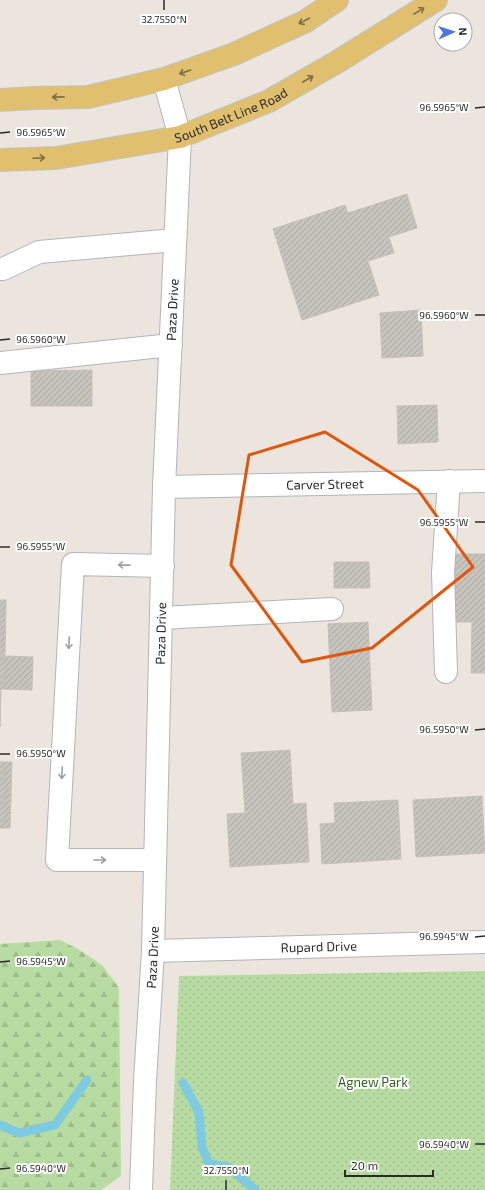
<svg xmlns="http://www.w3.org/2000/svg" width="485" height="1190" viewBox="0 0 485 1190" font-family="'Exo 2',sans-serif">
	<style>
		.forest { fill: url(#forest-firs) }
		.park { fill: url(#park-dots) }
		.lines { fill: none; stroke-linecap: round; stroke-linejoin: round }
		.stream { stroke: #7ecbe1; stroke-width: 9 }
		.building { fill: url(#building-hatch); stroke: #c6c0b8 }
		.minor-casing { stroke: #b2b5bd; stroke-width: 24 }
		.major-casing { stroke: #c4c4c4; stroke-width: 24 }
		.minor { stroke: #fff; stroke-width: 22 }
		.major { stroke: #e0c06e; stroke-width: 22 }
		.oneway { stroke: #7c6e49 }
		.oneway2 { stroke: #a0a0a0 }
		.marked { fill: none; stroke: #df570e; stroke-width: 3; stroke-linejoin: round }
		.ticks { fill: none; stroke: #2b2b2b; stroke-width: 1.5 }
		.labels { text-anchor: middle; stroke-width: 4; stroke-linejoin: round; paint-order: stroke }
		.street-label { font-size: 13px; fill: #2b2b2b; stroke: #fff }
		.park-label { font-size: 13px; fill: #325f23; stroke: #fff }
		.ticks-label { font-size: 10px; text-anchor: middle; fill: #2b2b2b; stroke: #fff; stroke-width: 4; stroke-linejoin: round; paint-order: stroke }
	</style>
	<defs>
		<pattern id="forest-firs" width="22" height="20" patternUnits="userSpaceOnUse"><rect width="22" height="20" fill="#b8dba1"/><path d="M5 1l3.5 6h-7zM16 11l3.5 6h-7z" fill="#9ebc8b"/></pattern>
		<pattern id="park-dots" width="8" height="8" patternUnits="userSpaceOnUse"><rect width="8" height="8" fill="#b8dba1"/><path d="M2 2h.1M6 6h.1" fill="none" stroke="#9ebc8b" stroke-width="1.8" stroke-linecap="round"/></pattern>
		<pattern id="building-hatch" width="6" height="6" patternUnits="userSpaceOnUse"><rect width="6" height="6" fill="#c7c3bd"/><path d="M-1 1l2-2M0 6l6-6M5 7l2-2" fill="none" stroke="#aba8a3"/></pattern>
	</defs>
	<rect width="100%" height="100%" fill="#ebe5de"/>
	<path class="forest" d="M60 940 78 949 102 965 119 988 121 1176 101 1190H0V944Z"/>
	<path class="park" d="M485 971V1190H170L179 976Z"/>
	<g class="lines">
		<g class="stream">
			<path d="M183 1083 199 1112 202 1147 209 1164 229 1167 255 1190"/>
			<path d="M0 1125 19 1133 55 1125 87 1080"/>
		</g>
	</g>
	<g class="building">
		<path d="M407 194 417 228 389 237 394 253 368 261 379 295 302 320 273 229 345 205 348 213Z"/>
		<path d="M421 310 423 356 382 358 380 313Z"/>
		<path d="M92 370V406H31V371Z"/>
		<path d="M437 405 438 442 398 444 397 406Z"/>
		<path d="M455 554H485V673H471L472 622H455Z"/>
		<path d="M334 562H369L370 588H334Z"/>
		<path d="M0 600H6L5 656 33 657 32 690 1 689 0 727Z"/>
		<path d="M368 622 372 710 332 712 328 624Z"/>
		<path d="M290 750 293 804 306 803 309 862 230 867 227 814 245 813 241 753Z"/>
		<path d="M0 762H12L10 828H0Z"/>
		<path d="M482 796 485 853 416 857 413 800Z"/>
		<path d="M398 800 401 859 322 864 320 824 335 823 334 803Z"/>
	</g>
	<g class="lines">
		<defs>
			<g id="minor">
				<path d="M0 269H3L39 252 175 240"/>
				<path d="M0 363 171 345"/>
				<path id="s1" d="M164 487 485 481"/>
				<path d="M162 618 332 609"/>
				<path d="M446 672 443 573 449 481"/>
				<path d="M155 860H57L73 564 163 566"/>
				<path id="s2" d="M153 951 485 942"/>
				<path id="s3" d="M141 1190 145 1081 153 951 164 487 180 137 164 79"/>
			</g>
			<g id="major">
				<path d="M0 100 34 98 88 97 164 79 234 54 306 21 337 0"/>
				<path id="s4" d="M0 160 56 158 180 137 269 101 337 62 436 0"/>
			</g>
		</defs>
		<use href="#minor" class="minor-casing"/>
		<use href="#major" class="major-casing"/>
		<use href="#minor" class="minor"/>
		<use href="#major" class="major"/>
	</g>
	<defs><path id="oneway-shaft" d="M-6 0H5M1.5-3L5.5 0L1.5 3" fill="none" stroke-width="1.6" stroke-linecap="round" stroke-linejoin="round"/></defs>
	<g class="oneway">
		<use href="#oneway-shaft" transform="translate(419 11) rotate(-32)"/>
		<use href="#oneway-shaft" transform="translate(304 21) rotate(152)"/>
		<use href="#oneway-shaft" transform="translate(185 72) rotate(161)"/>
		<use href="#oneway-shaft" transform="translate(308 79) rotate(-30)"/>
		<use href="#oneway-shaft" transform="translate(58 97) rotate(179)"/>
		<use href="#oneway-shaft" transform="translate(39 158) rotate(-3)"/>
	</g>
	<g class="oneway2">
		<use href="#oneway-shaft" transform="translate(124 565) rotate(-179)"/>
		<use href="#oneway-shaft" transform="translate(69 643) rotate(93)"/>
		<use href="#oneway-shaft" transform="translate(62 773) rotate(93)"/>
		<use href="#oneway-shaft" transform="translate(100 860)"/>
	</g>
	<path class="marked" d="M325 432 418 490 473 567 372 648 302 662 231 565 249 455Z"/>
	<path class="ticks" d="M164 0V10M475 108 485 107M0 133 10 132M475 315H485M0 340 10 339M475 522H485M0 547H10M475 730 485 729M0 754H10M475 937 485 936M0 962 10 961M475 1144H485M0 1169 10 1168M226 1180V1190"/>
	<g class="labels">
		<g class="street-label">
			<text dy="5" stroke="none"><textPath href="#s4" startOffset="237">South Belt Line Road</textPath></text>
			<text dy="5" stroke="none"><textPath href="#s3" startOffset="881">Paza Drive</textPath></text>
			<text dy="5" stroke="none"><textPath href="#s1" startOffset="161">Carver Street</textPath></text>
			<text dy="5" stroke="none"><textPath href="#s3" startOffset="557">Paza Drive</textPath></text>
			<text dy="5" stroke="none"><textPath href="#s2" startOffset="166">Rupard Drive</textPath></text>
			<text dy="5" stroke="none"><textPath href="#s3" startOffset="233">Paza Drive</textPath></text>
		</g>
		<g class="park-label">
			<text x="373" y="1087">Agnew Park</text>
		</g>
	</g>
	<g class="ticks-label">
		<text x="164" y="23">32.7550°N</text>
		<text x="444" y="111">96.5965°W</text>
		<text x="41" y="136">96.5965°W</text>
		<text x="444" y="319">96.5960°W</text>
		<text x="41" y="343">96.5960°W</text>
		<text x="444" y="526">96.5955°W</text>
		<text x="41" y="550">96.5955°W</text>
		<text x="444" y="733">96.5950°W</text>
		<text x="41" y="757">96.5950°W</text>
		<text x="444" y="940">96.5945°W</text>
		<text x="41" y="965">96.5945°W</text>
		<text x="444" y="1148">96.5940°W</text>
		<text x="41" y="1172">96.5940°W</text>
		<text x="226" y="1174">32.7550°N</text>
	</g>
	<g transform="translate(453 32) rotate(87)"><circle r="19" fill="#ffffff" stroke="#aaaaaa"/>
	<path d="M0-3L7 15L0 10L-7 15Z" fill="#5174e5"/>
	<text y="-6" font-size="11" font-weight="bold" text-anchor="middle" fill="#2b2b2b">N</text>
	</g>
	<path d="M345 1170v6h88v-6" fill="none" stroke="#2b2b2b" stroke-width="2"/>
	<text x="351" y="1170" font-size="12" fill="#2b2b2b" stroke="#ffffff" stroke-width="3" paint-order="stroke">20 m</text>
</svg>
